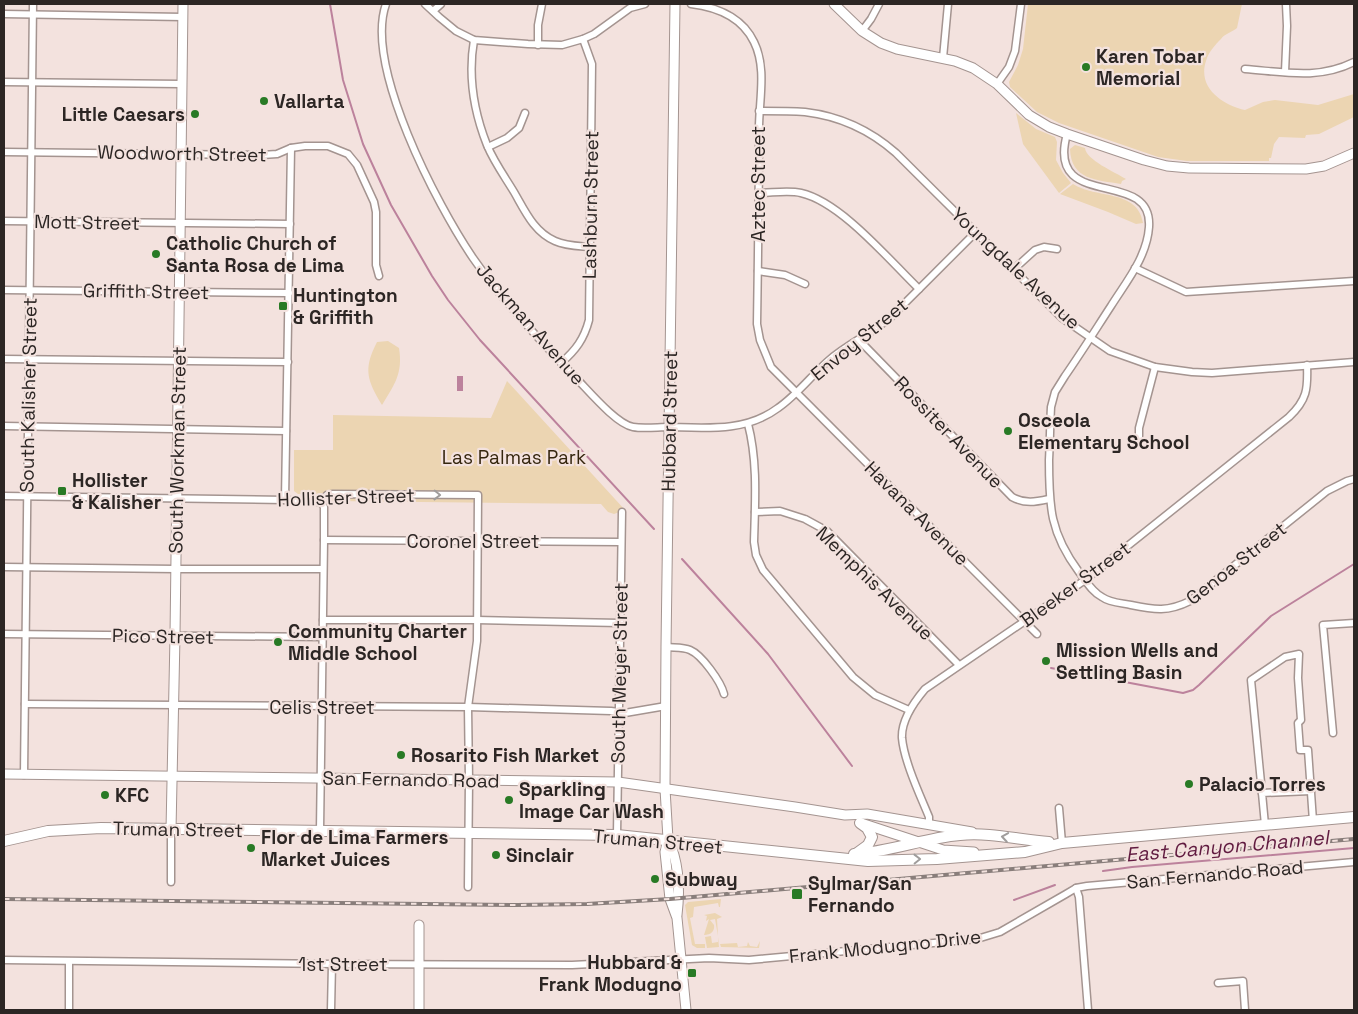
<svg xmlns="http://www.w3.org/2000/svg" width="1358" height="1014" viewBox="0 0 1358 1014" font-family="'Space Grotesk',sans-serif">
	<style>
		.green { fill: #ecd5b2 }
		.water { fill: #bc829c }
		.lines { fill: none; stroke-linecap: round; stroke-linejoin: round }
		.stream { stroke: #bc829c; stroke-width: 2 }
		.street-casing { stroke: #a49490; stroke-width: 9 }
		.secondary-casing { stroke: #a49490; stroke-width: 11 }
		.primary-casing { stroke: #a49490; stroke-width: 12 }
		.street { stroke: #fff; stroke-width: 6 }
		.secondary { stroke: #fff; stroke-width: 9 }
		.primary { stroke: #fff; stroke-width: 10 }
		.rail-casing { stroke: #897e7b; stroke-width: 4 }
		.rail { stroke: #f3e2de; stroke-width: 2; stroke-dasharray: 5.5; stroke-linecap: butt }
		.oneway { stroke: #a09d9c }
		.poi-dot { fill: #287a25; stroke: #f3e2de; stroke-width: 2 }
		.labels { text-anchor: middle; stroke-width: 4.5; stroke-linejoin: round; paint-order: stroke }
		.poi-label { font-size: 19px; font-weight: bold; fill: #2c2624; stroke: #f3e2de; text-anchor: start }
		.street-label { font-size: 19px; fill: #2c2624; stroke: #f3e2de }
		.park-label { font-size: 19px; fill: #35260e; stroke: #f3e2de }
		.water-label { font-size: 20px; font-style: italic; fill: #611b40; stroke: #f3e2de }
	</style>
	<rect width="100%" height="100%" fill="#f3e2de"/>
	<g class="green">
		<path d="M1028 4H1242L1237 28C1232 32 1224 34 1221 39 1215 45 1208 53 1206 61 1197 88 1223 105 1245 110L1263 102 1275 100 1318 105 1354 94V117L1319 134 1306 135 1305 138 1279 137 1274 144 1271 158H1269V161H1187L1158 157 1059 123 1037 112 1010 87 1009 82 1018 65 1023 49Z"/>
		<path d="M1016 113 1036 129 1055 137 1057 142 1056 160 1063 173 1071 183 1059 193 1023 144Z"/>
		<path d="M1075 145 1085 148C1086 160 1115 172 1126 179L1122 181 1121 184C1097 180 1071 180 1070 149Z"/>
		<path d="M1073 184C1096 199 1138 189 1143 223L1136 224 1108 212 1060 194Z"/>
		<path d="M388 341 399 348C403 373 395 384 382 405 367 380 363 369 377 342Z"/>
		<path d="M507 381 625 510 614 514 608 512 601 504 331 501 320 494H298L294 491V450H333V415L491 418Z"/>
		<path d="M721 899 720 907H719L718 903 694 907 693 917 690 918 695 944H705V948H697L692 945 685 905 688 902Z"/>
		<path d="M715 913 722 917 717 919 718 936 715 919 710 920 714 925C715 931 711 935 704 935L709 919 706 921 707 916 704 915Z"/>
		<path d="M711 936 712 943 718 942V937L719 947 707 948 705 937Z"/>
		<path d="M760 941 759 948 721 947 720 944 737 943 738 947 747 946 748 942 750 946 757 947Z"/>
	</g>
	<rect class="water" x="457" y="376" width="6" height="15"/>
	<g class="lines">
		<g class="stream">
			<path d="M330 4 343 80 363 144 391 205 432 276 448 300 480 340 654 529"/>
			<path d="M682 559 768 654 852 766"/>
			<path d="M1051 668 1183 693 1193 690 1199 685 1271 616 1354 564"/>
			<path d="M1103 871 1132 867 1354 848"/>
			<path d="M1014 900 1055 885"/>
		</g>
		<defs>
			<g id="street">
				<path d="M386 4C364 66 437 205 473 258 503 301 539 340 575 377 588 390 616 424 633 427 644 429 658 427 669 427 707 428 746 432 778 408 797 395 811 376 828 361 847 344 871 334 891 317L976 232"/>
				<path d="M425 4 439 17 456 31 474 40 528 44 562 45 583 39 594 34 630 8 645 4"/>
				<path d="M691 4C716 7 742 17 754 42 767 68 759 100 759 128 759 194 758 259 757 324L760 340 771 367 1037 634"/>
				<path d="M433 11 441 4"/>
				<path d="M4 14 183 17"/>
				<path d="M862 31 871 19 879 4"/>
				<path d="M474 40C468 75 474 112 487 145 494 162 505 177 514 192 525 211 534 232 555 241 566 246 578 246 589 247"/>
				<path d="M538 45V25L542 4"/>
				<path d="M943 58 948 4"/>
				<path d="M1245 69C1284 72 1318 80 1354 62"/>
				<path d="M1285 72 1287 26 1286 4"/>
				<path d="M4 82 181 84"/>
				<path d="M997 84 1009 67 1015 51 1021 4"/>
				<path d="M759 111C774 111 790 111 805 112 839 116 871 131 896 153L1062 318 1110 351 1155 367 1192 372 1212 373 1354 362"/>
				<path d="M1067 134C1045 213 1153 166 1149 227 1147 257 1126 282 1111 306 1096 329 1081 353 1065 376L1055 392 1051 407C1050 425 1050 442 1049 460 1049 507 1050 533 1079 572 1086 581 1092 592 1102 597 1110 603 1122 603 1131 605 1155 610 1168 612 1190 601L1327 491 1347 481 1354 479"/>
				<path d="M488 147 507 138 519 128 525 113"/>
				<path d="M4 152 262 155 277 154 291 148 305 146H328L348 154 357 165 374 202 376 212V265L379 276"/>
				<path d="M759 193C772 193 788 190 801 193 841 202 889 260 919 289"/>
				<path d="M4 221 290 224"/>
				<path d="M1135 268 1186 292 1354 281"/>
				<path d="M1013 270 1035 250 1044 247 1057 249"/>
				<path d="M758 271 785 275 805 284"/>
				<path d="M4 290 289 293"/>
				<path d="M859 340 1012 497C1025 504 1035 502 1049 499"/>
				<path d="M4 359 288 362"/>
				<path d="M561 363C576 350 584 339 589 320L592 64 583 39"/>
				<path d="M748 424C758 462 755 503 754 542L756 555 763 570 853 677 875 695 909 710"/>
				<path d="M4 426 286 431"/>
				<path d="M1139 440V428L1155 367"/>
				<path d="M4 496 285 500 321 502"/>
				<path d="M285 500 291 148"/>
				<path d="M321 502 327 495 333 494 478 495 477 641 468 707 469 780 468 887"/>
				<path d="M755 512 780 511 805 519 827 531 959 665"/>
				<path d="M324 540 621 542"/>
				<path d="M4 567 176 569H323"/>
				<path d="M323 620H477L620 623"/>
				<path d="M4 634 322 637"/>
				<path d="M666 647C674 648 683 647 690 650 702 655 721 682 724 694"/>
				<path d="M25 704 468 707 611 711 625 713 666 706"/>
				<path d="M1333 733 1323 625 1354 623"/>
				<path d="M24 775 33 4"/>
				<path d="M1262 793 1251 680 1285 657 1299 654 1298 678 1301 720 1298 723 1300 750H1308L1313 821"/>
				<path d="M1059 808 1062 843"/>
				<path d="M929 824V817C920 795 904 761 902 738 901 720 914 702 925 689L1085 580 1289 417C1307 400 1308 389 1307 365"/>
				<path d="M1265 825 1262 793 1311 791"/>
				<path d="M320 830 324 540V507L321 502"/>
				<path d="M617 835 622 512"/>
				<path d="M171 882V830"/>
				<path d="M1076 888 1079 897 1088 1010"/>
				<path d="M4 960 332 964 572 965 709 958 749 960 977 939 1000 932 1066 894 1076 888 1087 886 1354 862"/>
				<path d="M1218 983 1243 981 1245 1010"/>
				<path d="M69 1010V962"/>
				<path d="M331 1010 332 964"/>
			</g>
			<g id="secondary">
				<path d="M675 4 666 647 665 789 668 839 665 852 670 899 677 918 686 1010"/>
				<path d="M834 4 862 31 881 43 897 49 955 61 973 68 997 84 1029 115 1049 127 1067 134 1144 160 1167 166 1189 168 1306 169 1324 166 1354 153"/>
				<path d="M4 774 618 782 795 807 845 815 867 814 972 832"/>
				<path d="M861 823 943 850 974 852"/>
				<path d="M171 830 175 636 183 4"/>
				<path d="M668 839C679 862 680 890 677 915"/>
				<path d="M419 925V1010"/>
			</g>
			<g id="primary">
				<path d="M4 841 48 831 101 828 617 835 868 861 937 859 1025 852 1062 843 1354 817"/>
				<path d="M857 853 868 845 872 837 867 828 860 823"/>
				<path d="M854 854C890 852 924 838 960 835 990 832 1020 840 1049 842"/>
			</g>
		</defs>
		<use href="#street" class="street-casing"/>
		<use href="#secondary" class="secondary-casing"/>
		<use href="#primary" class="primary-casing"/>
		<use href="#street" class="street"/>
		<use href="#secondary" class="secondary"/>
		<use href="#primary" class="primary"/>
		<defs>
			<path id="rail" d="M4 899 517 905 587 904 670 899 1354 839"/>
		</defs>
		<use href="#rail" class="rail-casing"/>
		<use href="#rail" class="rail"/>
	</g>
	<defs><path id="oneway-chevron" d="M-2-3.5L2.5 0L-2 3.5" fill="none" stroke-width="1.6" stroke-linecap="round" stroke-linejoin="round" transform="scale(1.25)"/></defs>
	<g class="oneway">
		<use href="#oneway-chevron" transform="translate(437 495) rotate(1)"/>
		<use href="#oneway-chevron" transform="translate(1005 837) rotate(-171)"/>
		<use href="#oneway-chevron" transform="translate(917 859) rotate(-1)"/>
	</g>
	<g class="poi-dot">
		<circle cx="1086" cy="67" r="5"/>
		<circle cx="264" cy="101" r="5"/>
		<circle cx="195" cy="114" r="5"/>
		<circle cx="156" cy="254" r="5"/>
		<rect x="278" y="301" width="10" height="10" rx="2.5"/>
		<circle cx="1008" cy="431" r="5"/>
		<rect x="57" y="486" width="10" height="10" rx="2.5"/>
		<circle cx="278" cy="642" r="5"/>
		<circle cx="1046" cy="661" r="5"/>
		<circle cx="401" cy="755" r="5"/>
		<circle cx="1189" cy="784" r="5"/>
		<circle cx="105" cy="795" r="5"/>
		<circle cx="509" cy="800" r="5"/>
		<circle cx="251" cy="848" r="5"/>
		<circle cx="496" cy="855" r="5"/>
		<circle cx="655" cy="879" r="5"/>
		<rect x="791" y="888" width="12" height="12" rx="2.5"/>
		<rect x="687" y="968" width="10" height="10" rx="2.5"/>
	</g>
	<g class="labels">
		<g class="poi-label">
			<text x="1096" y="63">Karen Tobar<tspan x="1096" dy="22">Memorial</tspan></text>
			<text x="274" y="108">Vallarta</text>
			<text x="185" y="121" text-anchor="end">Little Caesars</text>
			<text x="166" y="250">Catholic Church of<tspan x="166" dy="22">Santa Rosa de Lima</tspan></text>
			<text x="293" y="302">Huntington<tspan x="293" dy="22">&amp; Griffith</tspan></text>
			<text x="1018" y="427">Osceola<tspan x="1018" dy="22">Elementary School</tspan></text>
			<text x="72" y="487">Hollister<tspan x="72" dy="22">&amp; Kalisher</tspan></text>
			<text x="288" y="638">Community Charter<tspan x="288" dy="22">Middle School</tspan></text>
			<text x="1056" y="657">Mission Wells and<tspan x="1056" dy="22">Settling Basin</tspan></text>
			<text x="411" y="762">Rosarito Fish Market</text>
			<text x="1199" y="791">Palacio Torres</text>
			<text x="519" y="796">Sparkling<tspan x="519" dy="22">Image Car Wash</tspan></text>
			<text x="115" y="802">KFC</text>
			<text x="261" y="844">Flor de Lima Farmers<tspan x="261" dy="22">Market Juices</tspan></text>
			<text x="506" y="862">Sinclair</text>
			<text x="665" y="886">Subway</text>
			<text x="808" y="890">Sylmar/San<tspan x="808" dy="22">Fernando</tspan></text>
			<text x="682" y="969" text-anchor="end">Hubbard &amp;<tspan x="682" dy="22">Frank Modugno</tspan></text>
		</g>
		<g class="street-label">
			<text transform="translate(182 153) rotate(1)" y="7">Woodworth Street</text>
			<text transform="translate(758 184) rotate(-90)" y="7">Aztec Street</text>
			<text transform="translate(590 205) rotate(-89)" y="7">Lashburn Street</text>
			<text transform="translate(87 222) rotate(1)" y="7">Mott Street</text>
			<text transform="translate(1016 268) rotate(43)" y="7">Youngdale Avenue</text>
			<text transform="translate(146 291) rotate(1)" y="7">Griffith Street</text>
			<text transform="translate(531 324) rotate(49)" y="7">Jackman Avenue</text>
			<text transform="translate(859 339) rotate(-39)" y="7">Envoy Street</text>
			<text transform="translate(28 395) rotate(-89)" y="7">South Kalisher Street</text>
			<text transform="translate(669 421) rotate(-89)" y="7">Hubbard Street</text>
			<text transform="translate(949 432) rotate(46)" y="7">Rossiter Avenue</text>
			<text transform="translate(177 450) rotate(-89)" y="7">South Workman Street</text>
			<text transform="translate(346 497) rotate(-2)" y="7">Hollister Street</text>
			<text transform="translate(917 513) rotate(45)" y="7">Havana Avenue</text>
			<text x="473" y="548">Coronel Street</text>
			<text transform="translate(1236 563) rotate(-38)" y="7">Genoa Street</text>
			<text transform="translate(875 583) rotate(44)" y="7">Memphis Avenue</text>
			<text transform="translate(1075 584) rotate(-36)" y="7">Bleeker Street</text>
			<text transform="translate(163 636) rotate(1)" y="7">Pico Street</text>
			<text transform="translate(619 673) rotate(-89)" y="7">South Meyer Street</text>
			<text x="322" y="714">Celis Street</text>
			<text transform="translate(411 779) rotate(1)" y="7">San Fernando Road</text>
			<text transform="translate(178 829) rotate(1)" y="7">Truman Street</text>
			<text transform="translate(658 841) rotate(5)" y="7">Truman Street</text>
			<text transform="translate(1215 874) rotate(-5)" y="7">San Fernando Road</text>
			<text transform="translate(885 946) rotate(-6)" y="7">Frank Modugno Drive</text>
			<text x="343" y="971">1st Street</text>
		</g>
		<g class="park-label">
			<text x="514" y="464">Las Palmas Park</text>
		</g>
		<g class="water-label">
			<text transform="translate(1227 846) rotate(-5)" y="7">East Canyon Channel</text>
		</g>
	</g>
	<rect width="1358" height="1014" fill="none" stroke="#2c2624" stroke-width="10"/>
</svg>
